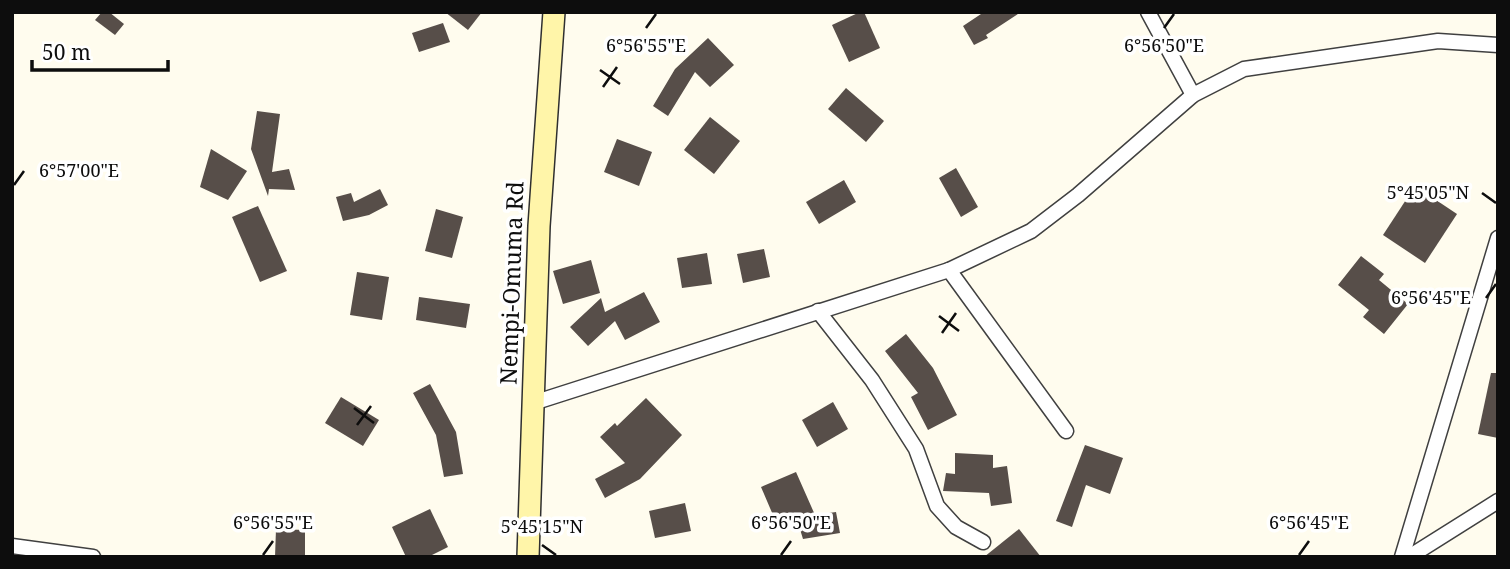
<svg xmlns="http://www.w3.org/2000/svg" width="1510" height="569" viewBox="0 0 1510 569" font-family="'Noto Serif',serif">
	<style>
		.building { fill: #574e49 }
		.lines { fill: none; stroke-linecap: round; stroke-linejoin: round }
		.street-casing { stroke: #404040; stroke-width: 17 }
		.secondary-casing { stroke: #2f2f2f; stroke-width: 24 }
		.street { stroke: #fff; stroke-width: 14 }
		.secondary { stroke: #fff5a9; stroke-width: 21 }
		.ticks { fill: none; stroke: #0d0d0d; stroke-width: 2.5 }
		.labels { text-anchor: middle; stroke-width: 7; stroke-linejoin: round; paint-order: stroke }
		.street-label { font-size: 23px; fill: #0d0d0d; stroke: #fff }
		.ticks-label { font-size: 18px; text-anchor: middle; fill: #0d0d0d; stroke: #fff; stroke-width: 7; stroke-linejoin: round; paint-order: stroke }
	</style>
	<rect width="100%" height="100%" fill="#fffcee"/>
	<g class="building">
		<path d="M102 12H109L124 24 115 35 95 20Z"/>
		<path d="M445 12H482L468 30Z"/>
		<path d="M860 12H864L880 48 849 62 832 25Z"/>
		<path d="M984 12H1021L986 35 988 38 974 45 963 26Z"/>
		<path d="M443 23 450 42 419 52 412 33Z"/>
		<path d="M708 38 734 65 710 87 695 72 668 116 653 106 675 69Z"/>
		<path d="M846 88 884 121 866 142 828 109Z"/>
		<path d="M257 111 280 114 272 172 289 169 295 190 269 189 268 196 251 149Z"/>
		<path d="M710 117 740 141 714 174 684 150Z"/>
		<path d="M617 139 652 152 639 186 604 172Z"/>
		<path d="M211 149 247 171 228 200 200 187Z"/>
		<path d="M956 168 978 207 961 217 939 178Z"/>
		<path d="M844 180 856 202 819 224 806 202Z"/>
		<path d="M1415 186 1457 214 1425 263 1383 235Z"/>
		<path d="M380 189 388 205 369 215 343 221 336 197 351 193 354 202Z"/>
		<path d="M258 206 287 271 260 282 232 217Z"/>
		<path d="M436 209 463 217 452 258 425 251Z"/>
		<path d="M764 249 770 277 743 283 737 254Z"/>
		<path d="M707 253 712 284 682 288 677 258Z"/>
		<path d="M1361 256 1384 274 1379 280 1408 304 1384 334 1363 317 1369 310 1338 285Z"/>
		<path d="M591 260 600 293 563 304 553 271Z"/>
		<path d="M357 272 389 277 382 320 350 315Z"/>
		<path d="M644 292 660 322 625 340 615 321 588 346 570 327 601 298 605 312Z"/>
		<path d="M419 297 470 304 466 328 416 320Z"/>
		<path d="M906 334 933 368 957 415 928 430 911 397 918 393 885 351Z"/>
		<path d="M1491 373H1498V438L1478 434Z"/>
		<path d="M430 384 456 432 463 474 444 477 436 435 413 393Z"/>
		<path d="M341 397 379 420 363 446 325 423Z"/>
		<path d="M646 398 682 435 640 479 605 498 595 479 625 463 600 437 615 423 617 426Z"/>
		<path d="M833 402 848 429 817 447 802 420Z"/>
		<path d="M1085 445 1123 458 1110 494 1086 485 1072 527 1056 521Z"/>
		<path d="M955 453 993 455V468L1007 466 1012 503 991 506 989 493 943 491 946 473 955 474Z"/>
		<path d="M796 472 815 515 836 512 840 533 803 539 795 513 776 522 761 487Z"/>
		<path d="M685 503 691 531 655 538 649 511Z"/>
		<path d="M430 509 448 547 428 557H406L392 527Z"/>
		<path d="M276 529 305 530V557H275Z"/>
		<path d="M1019 529 1041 557H984Z"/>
	</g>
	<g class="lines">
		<defs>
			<g id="street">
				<path d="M1148 12 1193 95"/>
				<path d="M949 270 1066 431"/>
				<path d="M818 311 872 380 916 449 937 506 956 527 983 542"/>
				<path d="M533 403 949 270 1031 231 1078 195 1193 95 1244 69 1438 41 1498 45"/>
				<path d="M12 546 93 557"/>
				<path d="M1402 557 1498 238"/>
				<path d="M1409 557 1498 501"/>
			</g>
			<path id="secondary" d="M528 557 539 226 554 12"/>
		</defs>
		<use href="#street" class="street-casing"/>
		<use href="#secondary" class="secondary-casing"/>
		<use href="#street" class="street"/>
		<use href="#secondary" class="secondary"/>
	</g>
	<path class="ticks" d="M646 28 656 14M1164 28 1174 14M600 70 620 84M603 87 617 67M14 185 24 171M1482 193 1496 203M1486 298 1496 284M939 316 959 331M942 333 956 313M354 408 374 423M357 425 371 406M542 545 556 555M263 555 273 541M781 555 791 541M1299 555 1309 541"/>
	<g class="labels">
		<g class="street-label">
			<text transform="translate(512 283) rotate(-88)" y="8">Nempi-Omuma Rd</text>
		</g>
	</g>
	<g class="ticks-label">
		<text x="646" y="52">6°56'55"E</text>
		<text x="1164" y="52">6°56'50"E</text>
		<text x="79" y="177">6°57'00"E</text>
		<text x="1428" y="199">5°45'05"N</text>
		<text x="1431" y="304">6°56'45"E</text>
		<text x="273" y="529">6°56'55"E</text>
		<text x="791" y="529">6°56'50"E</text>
		<text x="1309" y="529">6°56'45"E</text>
		<text x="542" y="533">5°45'15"N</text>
	</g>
	<rect width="1510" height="569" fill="none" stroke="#0d0d0d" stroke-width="28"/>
	<path d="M32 60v10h136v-10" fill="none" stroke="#0d0d0d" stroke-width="3.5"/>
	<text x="42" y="60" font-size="21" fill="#0d0d0d" stroke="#ffffff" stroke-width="5" paint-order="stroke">50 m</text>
</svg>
